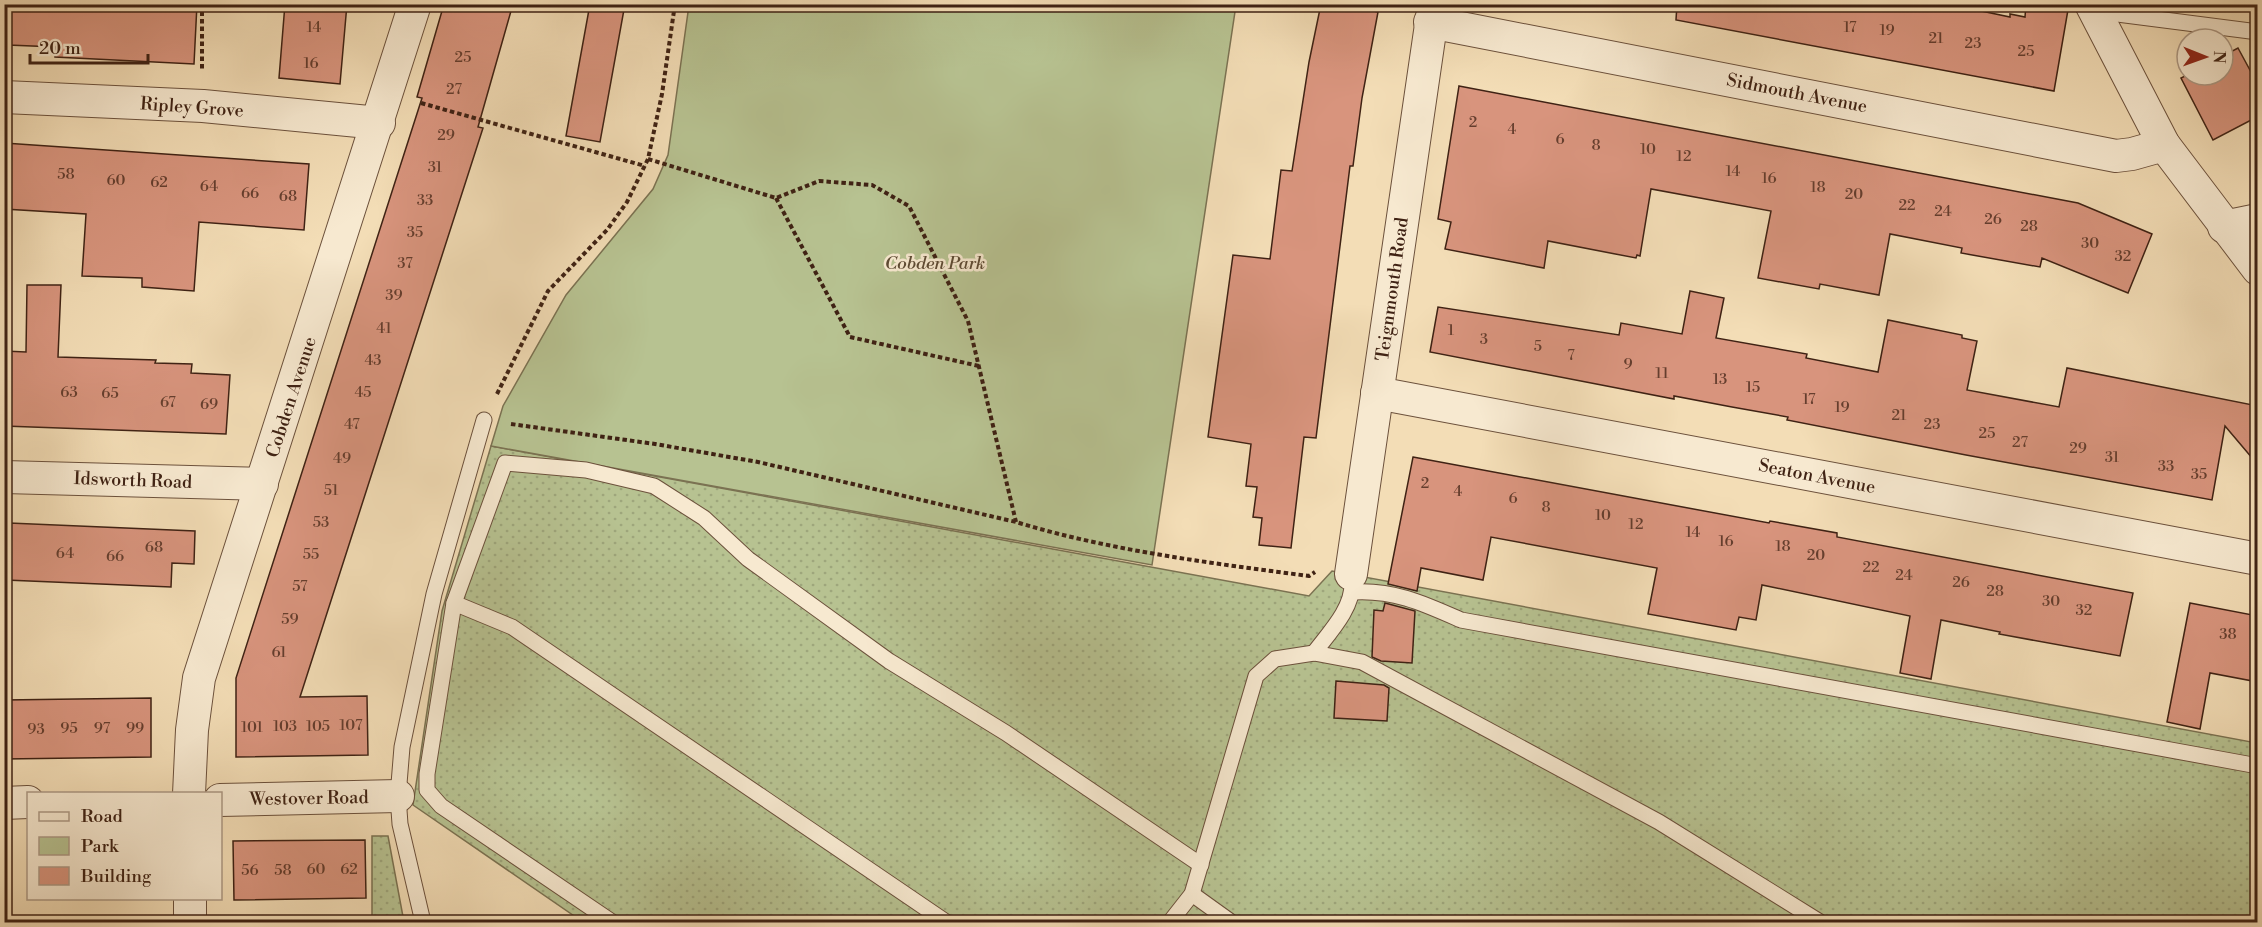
<svg xmlns="http://www.w3.org/2000/svg" width="2262" height="927" viewBox="0 0 2262 927" font-family="'Libre Bodoni',serif">
	<style>
		.grass { fill: url(#grass-dots); stroke: #7b7252; stroke-width: 1.5 }
		.park { fill: #b7c291; stroke: #7b7252; stroke-width: 1.5 }
		.building { fill: #d8947d; stroke: #3f2214; stroke-width: 1.5 }
		.lines { fill: none; stroke-linecap: round; stroke-linejoin: round }
		.lane-casing { stroke: #6c513c; stroke-width: 17 }
		.street-casing { stroke: #6c513c; stroke-width: 34 }
		.path { stroke: #3f2214; stroke-width: 4; stroke-dasharray: 4.5 3; stroke-linecap: butt }
		.lane { stroke: #f7e9d0; stroke-width: 15 }
		.street { stroke: #f7e9d0; stroke-width: 32 }
		.labels { text-anchor: middle; stroke-width: 5; stroke-linejoin: round; paint-order: stroke }
		.number-label { font-size: 15px; fill: #653e2e }
		.street-label { font-size: 18px; fill: #3f2214; stroke: #f7e9d0 }
		.park-label { font-size: 18px; font-style: italic; fill: #5d4a33; stroke: #f7e9d0 }
	</style>
	<defs>
		<pattern id="grass-dots" width="8" height="8" patternUnits="userSpaceOnUse" patternTransform="scale(1.5)"><rect width="8" height="8" fill="#b7c291"/><path d="M2 2h.1M6 6h.1" fill="none" stroke="#9ea67c" stroke-width="1.8" stroke-linecap="round"/></pattern>
	</defs>
	<rect width="100%" height="100%" fill="#f3ddb6"/>
	<filter id="stains"><feTurbulence type="fractalNoise" baseFrequency=".00333" numOctaves="4"/><feColorMatrix values="0 0 0 0 .2 0 0 0 0 .09 0 0 0 0 .02 0 0 0 .5 -.17"/></filter>
	<radialGradient id="worn" r=".72"><stop offset=".6" stop-color="#630" stop-opacity="0"/><stop offset="1" stop-color="#630" stop-opacity=".3"/></radialGradient>
	<g class="grass">
		<path d="M491 446 1309 596 1332 571 2257 743V922H583L413 805 442 611Z"/>
		<path d="M372 836H388L404 922H372Z"/>
	</g>
	<path class="park" d="M689 5H1236L1152 565 491 446 503 406 566 295 653 189 668 155Z"/>
	<g class="building">
		<path d="M10 4H197L194 64 55 57 56 47 8 45Z"/>
		<path d="M285 4H347L340 84 279 78Z"/>
		<path d="M444 4H513L478 127 483 128 300 697 367 696 368 755 236 757V678L422 98 417 97Z"/>
		<path d="M590 4H625L600 142 566 136Z"/>
		<path d="M1321 4H1342L1378 12 1362 98 1353 166H1350L1316 438 1304 437 1291 548 1259 545 1262 518 1253 517 1257 487 1246 486 1251 444 1208 437 1233 255 1270 259 1281 170 1292 171 1309 62Z"/>
		<path d="M1677 4H1948L2010 17V14L2025 17 2026 4H2069L2054 91 1676 20Z"/>
		<path d="M2238 48 2258 85 2257 117 2213 140 2181 78 2187 75H2223V56Z"/>
		<path d="M1459 86 2078 203 2152 234 2128 293 2042 258 2040 267 1961 253 1962 248 1890 234 1879 295 1820 284 1819 289 1758 278 1771 211 1651 189 1640 256 1637 255 1636 258 1548 241 1544 268 1445 249 1451 222 1438 219Z"/>
		<path d="M4 143 309 164 304 230 199 222 194 291 142 287V278L82 276 86 214 4 209Z"/>
		<path d="M27 285H61L58 357 156 360 155 363 192 364 191 373 230 375 226 434 4 426V351L26 352Z"/>
		<path d="M1690 291 1724 298 1716 338 1807 354 1806 358 1878 372 1888 320 1962 335V338L1977 341 1967 390 2059 407 2067 368 2258 406V465L2225 426 2212 500 1966 455 1787 420 1788 417 1732 407 1674 396V399L1430 352 1438 307 1619 335 1621 323 1682 334Z"/>
		<path d="M1413 457 1769 523 1770 521 1837 533V537L2133 593 2120 656 1999 634 2000 632 1941 620 1931 679 1900 673 1910 616 1762 585 1756 620 1739 617 1736 630 1648 614 1657 568 1491 537 1483 580 1421 568 1417 591 1388 584Z"/>
		<path d="M9 523 195 531 194 564 172 563 171 587 6 580Z"/>
		<path d="M1385 603 1415 611 1412 663 1381 661 1372 657 1374 610 1383 611Z"/>
		<path d="M2190 603 2258 616V682L2210 673 2200 729 2167 722Z"/>
		<path d="M1336 681 1384 685 1389 688 1387 721 1334 718Z"/>
		<path d="M151 698V757L4 759V700Z"/>
		<path d="M365 840 366 898 234 900 233 841Z"/>
	</g>
	<g class="lines">
		<defs>
			<g id="lane">
				<path d="M2094 11 2258 32"/>
				<path d="M1352 592C1393 589 1425 604 1461 620L2258 766"/>
				<path d="M454 603 512 627 946 922"/>
				<path d="M1314 653C1328 634 1353 609 1352 583"/>
				<path d="M1192 894 1231 922"/>
				<path d="M423 922 400 824 398 796 402 747 434 594 484 420"/>
				<path d="M612 922 441 806 427 790V774L454 603 505 463 586 470 654 486 704 518 748 559 889 661 1006 733 1201 865"/>
				<path d="M1170 922 1192 894 1256 676 1275 659 1314 653 1362 662 1659 822 1820 922"/>
			</g>
			<g id="street">
				<path d="M2091 4 2164 145 2258 269"/>
				<path d="M1430 22 2116 156 2132 154 2164 145"/>
				<path d="M4 97 203 106 379 123"/>
				<path d="M2224 227 2258 220"/>
				<path d="M1377 393 2258 559"/>
				<path d="M4 477 262 484"/>
				<path d="M1351 574 1434 4"/>
				<path d="M189 794 192 730 199 678 415 4"/>
				<path d="M220 800 398 796"/>
				<path d="M4 803 28 802"/>
				<path d="M190 898V922"/>
			</g>
		</defs>
		<use href="#lane" class="lane-casing"/>
		<use href="#street" class="street-casing"/>
		<g class="path">
			<path d="M202 4V70"/>
			<path d="M421 103 645 166"/>
			<path d="M648 159 776 198 819 181 872 185 909 206 968 321 1016 522"/>
			<path d="M776 198 850 337 979 366"/>
			<path d="M497 394 548 291 607 230 627 202 648 159 662 94 675 4"/>
			<path d="M511 424 655 444 758 462 1016 522C1111 551 1211 563 1309 576L1315 572"/>
		</g>
		<use href="#lane" class="lane"/>
		<use href="#street" class="street"/>
	</g>
	<g class="labels">
		<g class="number-label">
			<text x="314" y="32">14</text>
			<text x="1850" y="32">17</text>
			<text x="1887" y="35">19</text>
			<text x="1936" y="43">21</text>
			<text x="1973" y="48">23</text>
			<text x="2026" y="56">25</text>
			<text x="463" y="62">25</text>
			<text x="311" y="68">16</text>
			<text x="454" y="94">27</text>
			<text x="1473" y="127">2</text>
			<text x="1512" y="134">4</text>
			<text x="446" y="140">29</text>
			<text x="1560" y="144">6</text>
			<text x="1596" y="150">8</text>
			<text x="1648" y="154">10</text>
			<text x="1684" y="161">12</text>
			<text x="435" y="172">31</text>
			<text x="1733" y="176">14</text>
			<text x="66" y="179">58</text>
			<text x="1769" y="183">16</text>
			<text x="116" y="185">60</text>
			<text x="159" y="187">62</text>
			<text x="209" y="191">64</text>
			<text x="1818" y="192">18</text>
			<text x="250" y="198">66</text>
			<text x="1854" y="199">20</text>
			<text x="288" y="201">68</text>
			<text x="425" y="205">33</text>
			<text x="1907" y="210">22</text>
			<text x="1943" y="216">24</text>
			<text x="1993" y="224">26</text>
			<text x="2029" y="231">28</text>
			<text x="415" y="237">35</text>
			<text x="2090" y="248">30</text>
			<text x="2123" y="261">32</text>
			<text x="405" y="268">37</text>
			<text x="394" y="300">39</text>
			<text x="384" y="333">41</text>
			<text x="1451" y="335">1</text>
			<text x="1484" y="344">3</text>
			<text x="1538" y="351">5</text>
			<text x="1571" y="360">7</text>
			<text x="373" y="365">43</text>
			<text x="1628" y="369">9</text>
			<text x="1662" y="378">11</text>
			<text x="1720" y="384">13</text>
			<text x="1753" y="392">15</text>
			<text x="69" y="397">63</text>
			<text x="363" y="397">45</text>
			<text x="110" y="398">65</text>
			<text x="1809" y="404">17</text>
			<text x="168" y="407">67</text>
			<text x="209" y="409">69</text>
			<text x="1842" y="412">19</text>
			<text x="1899" y="420">21</text>
			<text x="352" y="429">47</text>
			<text x="1932" y="429">23</text>
			<text x="1987" y="438">25</text>
			<text x="2020" y="447">27</text>
			<text x="2078" y="453">29</text>
			<text x="2112" y="462">31</text>
			<text x="342" y="463">49</text>
			<text x="2166" y="471">33</text>
			<text x="2199" y="479">35</text>
			<text x="1425" y="488">2</text>
			<text x="331" y="495">51</text>
			<text x="1458" y="496">4</text>
			<text x="1513" y="503">6</text>
			<text x="1546" y="512">8</text>
			<text x="1603" y="520">10</text>
			<text x="321" y="527">53</text>
			<text x="1636" y="529">12</text>
			<text x="1693" y="537">14</text>
			<text x="1726" y="546">16</text>
			<text x="1783" y="551">18</text>
			<text x="154" y="552">68</text>
			<text x="65" y="558">64</text>
			<text x="311" y="559">55</text>
			<text x="1816" y="560">20</text>
			<text x="115" y="561">66</text>
			<text x="1871" y="572">22</text>
			<text x="1904" y="580">24</text>
			<text x="1961" y="587">26</text>
			<text x="300" y="591">57</text>
			<text x="1995" y="596">28</text>
			<text x="2051" y="606">30</text>
			<text x="2084" y="615">32</text>
			<text x="290" y="624">59</text>
			<text x="2228" y="639">38</text>
			<text x="279" y="657">61</text>
			<text x="351" y="730">107</text>
			<text x="285" y="731">103</text>
			<text x="318" y="731">105</text>
			<text x="252" y="732">101</text>
			<text x="69" y="733">95</text>
			<text x="102" y="733">97</text>
			<text x="135" y="733">99</text>
			<text x="36" y="734">93</text>
			<text x="316" y="874">60</text>
			<text x="349" y="874">62</text>
			<text x="250" y="875">56</text>
			<text x="283" y="875">58</text>
		</g>
		<g class="street-label">
			<text transform="translate(1797 93) rotate(11)" y="6">Sidmouth Avenue</text>
			<text transform="translate(192 107) rotate(4)" y="6">Ripley Grove</text>
			<text transform="translate(1392 289) rotate(-82)" y="6">Teignmouth Road</text>
			<text transform="translate(291 397) rotate(-72)" y="6">Cobden Avenue</text>
			<text transform="translate(1817 476) rotate(11)" y="6">Seaton Avenue</text>
			<text transform="translate(133 480) rotate(2)" y="6">Idsworth Road</text>
			<text transform="translate(309 798) rotate(-1)" y="6">Westover Road</text>
		</g>
		<g class="park-label">
			<text x="935" y="269">Cobden Park</text>
		</g>
	</g>
	<rect width="2262" height="927" fill="none" stroke="#f3ddb6" stroke-width="24"/>
	<rect x="6" y="6" width="2250" height="915" fill="none" stroke="#3f2214" stroke-width="3"/>
	<rect x="12" y="12" width="2238" height="903" fill="none" stroke="#3f2214" stroke-width="1.5"/>
	<rect x="27" y="792" width="195" height="108" fill="#f7e9d0" stroke="#ad9985" stroke-width="1.5"/>
	<rect x="39" y="812" width="30" height="9" fill="#f7e9d0" stroke="#ad9985" stroke-width="1.5"/>
	<text x="81" y="822" font-size="18" fill="#3f2214">Road</text>
	<rect x="39" y="837" width="30" height="18" fill="#b7c291" stroke="#ad9985" stroke-width="1.5"/>
	<text x="81" y="852" font-size="18" fill="#3f2214">Park</text>
	<rect x="39" y="867" width="30" height="18" fill="#d8947d" stroke="#ad9985" stroke-width="1.5"/>
	<text x="81" y="882" font-size="18" fill="#3f2214">Building</text>
	<g transform="translate(2205 57) rotate(91)"><circle r="28" fill="#f7e9d0" stroke="#ad9985" stroke-width="1.5"/>
	<path d="M0-4.5L10 22L0 15L-10 22Z" fill="#8f2418"/>
	<text y="-9" font-size="16" font-weight="bold" text-anchor="middle" fill="#3f2214">N</text>
	</g>
	<path d="M30 54v9h118v-9" fill="none" stroke="#3f2214" stroke-width="3"/>
	<text x="39" y="54" font-size="18" fill="#3f2214" stroke="#f7e9d0" stroke-width="4.5" paint-order="stroke">20 m</text>
	<rect width="100%" height="100%" filter="url(#stains)"/>
	<rect width="100%" height="100%" fill="url(#worn)"/>
</svg>
